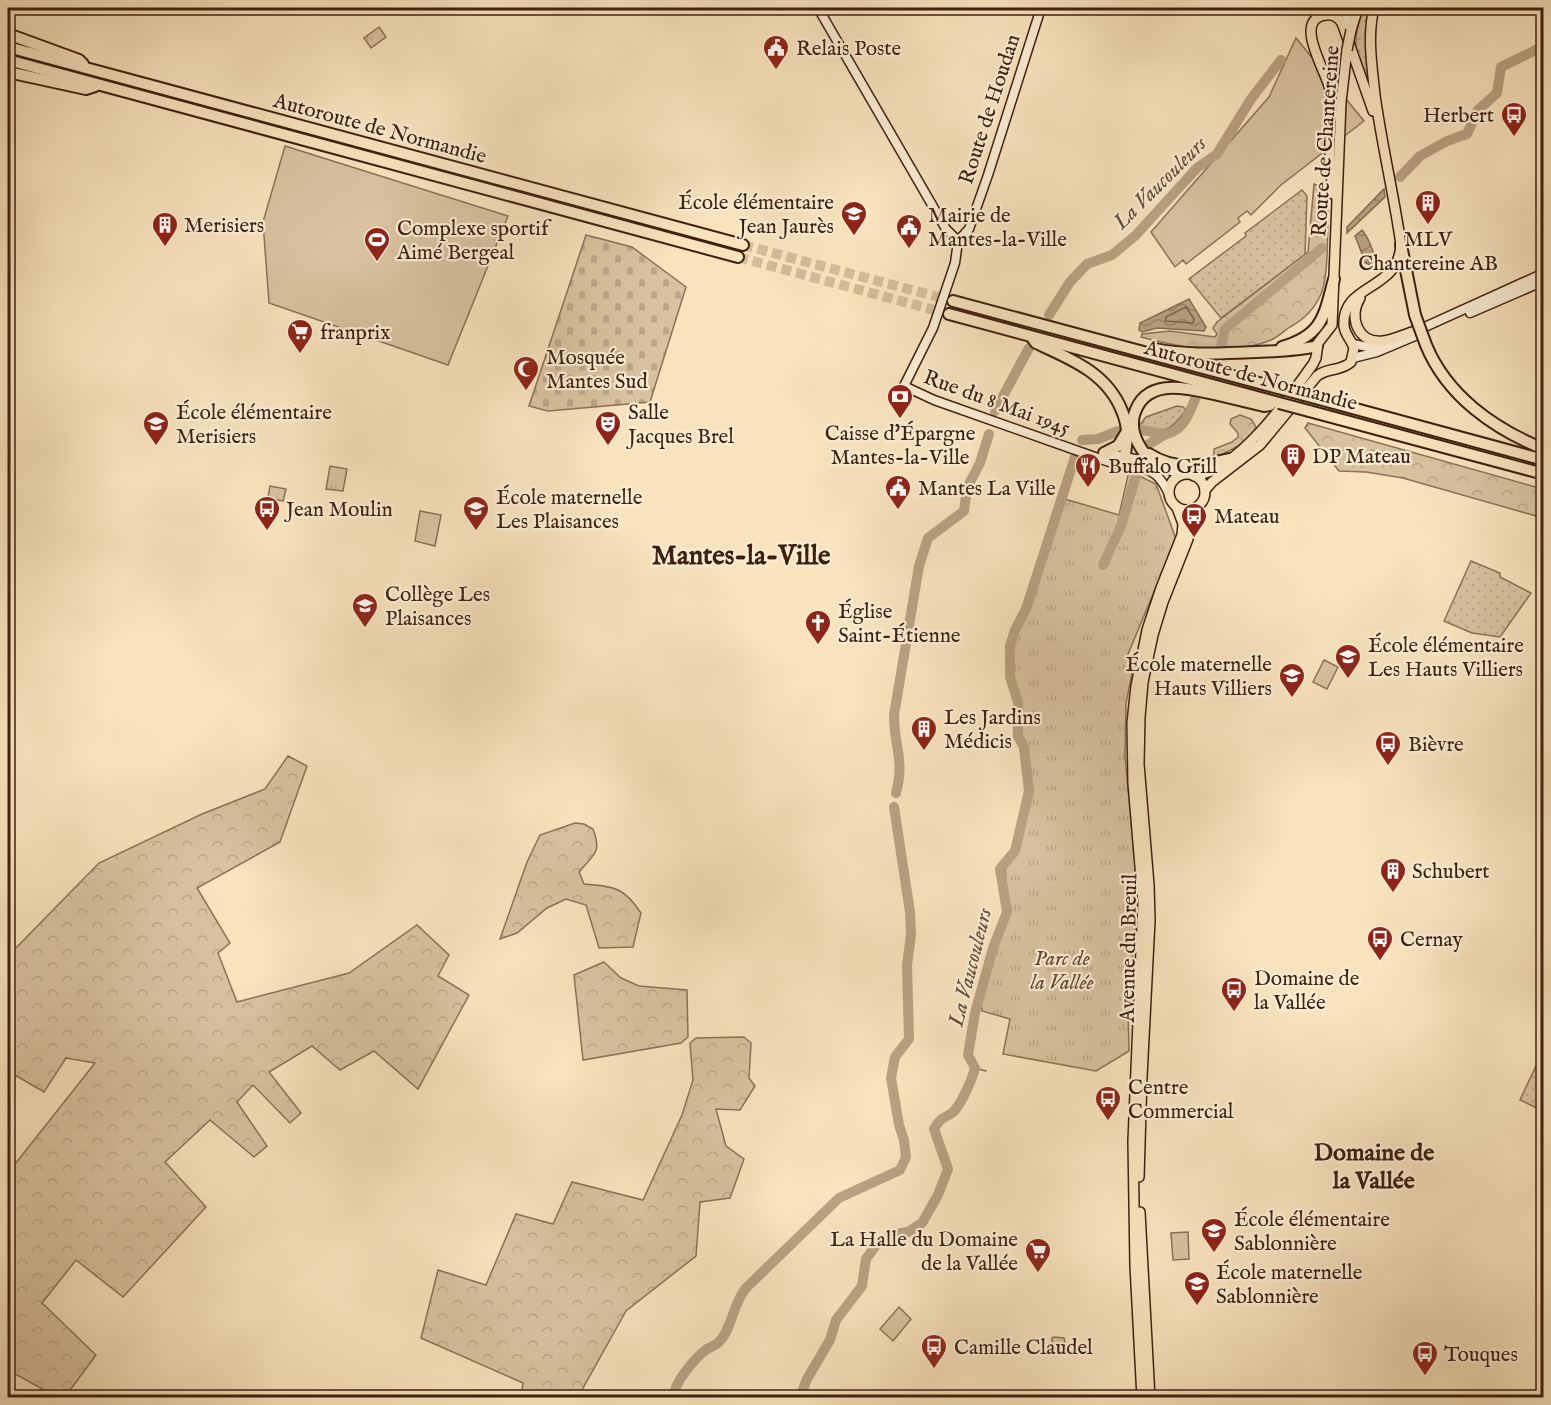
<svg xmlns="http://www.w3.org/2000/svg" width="1551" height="1405" viewBox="0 0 1551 1405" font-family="'IM FELL English',serif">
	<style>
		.grass { fill: url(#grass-dots); stroke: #8c7158; stroke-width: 1.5 }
		.forest { fill: url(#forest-crowns); stroke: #8c7158; stroke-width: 1.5 }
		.cemetery { fill: url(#cemetery-stones); stroke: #8c7158; stroke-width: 1.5 }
		.park { fill: url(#park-tufts); stroke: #8c7158; stroke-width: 1.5 }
		.pitch { fill: #d9c2a0; stroke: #8c7158; stroke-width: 1.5 }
		.water { fill: url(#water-waves); stroke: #886d54; stroke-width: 1.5 }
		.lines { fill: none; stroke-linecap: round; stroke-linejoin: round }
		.shore { stroke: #7c6049; stroke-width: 1.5 }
		.stream { stroke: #886d54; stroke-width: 1.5 }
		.river { stroke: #b9a182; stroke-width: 10 }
		.highway-tunnel { stroke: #d3bc9a; stroke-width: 10; stroke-dasharray: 10 5; stroke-linecap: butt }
		.secondary-casing { stroke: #3f2010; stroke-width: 11 }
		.primary-casing { stroke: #3f2010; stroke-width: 12 }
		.highway-casing { stroke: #3f2010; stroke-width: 14 }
		.secondary { stroke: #faedd4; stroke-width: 8 }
		.primary { stroke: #f8e3bd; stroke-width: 9 }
		.highway { stroke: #f8e3bd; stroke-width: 10 }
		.primary-bridge-casing { stroke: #3f2010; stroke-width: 12; stroke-linecap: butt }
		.highway-bridge-casing { stroke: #3f2010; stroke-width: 14; stroke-linecap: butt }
		.primary-bridge { stroke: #f8e3bd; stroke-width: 9 }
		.highway-bridge { stroke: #f8e3bd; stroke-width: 10 }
		.labels { text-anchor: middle; stroke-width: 4.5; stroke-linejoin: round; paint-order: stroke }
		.poi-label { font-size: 21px; fill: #3f2010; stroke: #faedd4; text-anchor: start }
		.street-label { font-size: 21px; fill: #3f2010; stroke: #faedd4 }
		.park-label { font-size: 21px; font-style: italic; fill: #664834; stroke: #faedd4 }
		.water-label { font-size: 22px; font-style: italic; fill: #6a4d38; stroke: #faedd4 }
		.quarter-label { font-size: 24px; font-weight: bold; fill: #3f2010; stroke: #faedd4 }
		.district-label { font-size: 27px; font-weight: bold; fill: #3f2010; stroke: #faedd4 }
	</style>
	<defs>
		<pattern id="grass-dots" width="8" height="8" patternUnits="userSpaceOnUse" patternTransform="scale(1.5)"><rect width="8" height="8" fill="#d9c2a0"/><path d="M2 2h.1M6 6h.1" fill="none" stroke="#bba689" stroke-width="1.8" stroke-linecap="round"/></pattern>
		<pattern id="forest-crowns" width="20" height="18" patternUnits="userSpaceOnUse" patternTransform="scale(1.5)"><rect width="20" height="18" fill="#d9c2a0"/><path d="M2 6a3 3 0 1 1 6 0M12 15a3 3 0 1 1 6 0" fill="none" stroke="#bba689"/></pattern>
		<pattern id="cemetery-stones" width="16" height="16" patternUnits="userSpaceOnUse" patternTransform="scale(1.5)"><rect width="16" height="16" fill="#d9c2a0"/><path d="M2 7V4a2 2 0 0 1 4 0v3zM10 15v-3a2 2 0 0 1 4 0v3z" fill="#bba689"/></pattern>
		<pattern id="park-tufts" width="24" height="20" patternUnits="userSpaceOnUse" patternTransform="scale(1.5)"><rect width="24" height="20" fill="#d9c2a0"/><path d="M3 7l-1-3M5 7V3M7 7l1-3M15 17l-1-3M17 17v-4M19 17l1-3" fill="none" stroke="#bba689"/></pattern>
		<pattern id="water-waves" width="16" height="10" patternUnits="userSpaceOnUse" patternTransform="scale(1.5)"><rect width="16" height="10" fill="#b9a182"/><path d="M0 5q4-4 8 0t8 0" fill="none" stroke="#988369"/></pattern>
	</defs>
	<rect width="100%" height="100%" fill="#f8e3bd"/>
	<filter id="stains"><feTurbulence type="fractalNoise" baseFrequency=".00333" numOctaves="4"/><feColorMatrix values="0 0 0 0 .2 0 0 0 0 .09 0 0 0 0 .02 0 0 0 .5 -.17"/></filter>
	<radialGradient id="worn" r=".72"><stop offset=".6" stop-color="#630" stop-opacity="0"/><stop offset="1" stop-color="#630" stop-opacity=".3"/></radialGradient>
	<g class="grass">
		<path d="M1363 8H1370L1369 83C1352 53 1353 39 1363 8Z"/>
		<path d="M1302 190 1307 196 1305 255 1221 318 1189 279 1246 236 1245 233Z"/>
		<path d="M1177 406 1183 407 1186 410C1171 431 1164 435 1139 426L1146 417Z"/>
		<path d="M1471 561 1500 573V577L1531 593 1500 637 1472 633 1444 621Z"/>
		<path d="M1543 1051V1111L1520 1100Z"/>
	</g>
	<g class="forest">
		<path d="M1314 184 1328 190C1327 215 1330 273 1321 294 1315 308 1303 320 1290 327 1284 331 1278 337 1271 340 1231 357 1181 348 1141 337L1142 334 1170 331 1215 337 1217 334 1213 328 1217 322 1308 252Z"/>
		<path d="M1240 415 1251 419 1256 427C1249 443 1229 451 1214 458V449L1232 442 1238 437V433L1230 424 1231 419Z"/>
		<path d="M1308 423 1543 489V518L1403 478 1366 472 1339 471 1305 428Z"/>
		<path d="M288 756 307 766 280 842 197 888 230 943 218 953 237 1002 349 973 417 925 449 955 438 976 469 995 418 1089 374 1051 340 1070 312 1046 269 1072 301 1113 290 1123 253 1085 237 1102 267 1146 254 1157 210 1120 165 1162 206 1207 123 1297 76 1260 42 1303 96 1355 65 1397H57L8 1370V1173L95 1063 66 1058 44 1092 8 1071V956L99 863 202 814 265 789Z"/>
		<path d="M575 823 584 824 593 829C602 853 594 854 579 872L584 884C614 887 623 886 641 913L633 947 599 948 586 905 566 899 547 908 517 933 500 939 527 862 540 835Z"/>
		<path d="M604 962 621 978 639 986 687 990 688 1037 681 1043 583 1060 574 975Z"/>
		<path d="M744 1037 751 1043 749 1078 755 1086 740 1110 716 1109 726 1146 744 1159 730 1198 700 1202 696 1256 626 1311 578 1397H521L523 1383 421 1338 438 1270 486 1285 516 1214 553 1224 572 1182 643 1200 682 1115 693 1080 690 1043 696 1038Z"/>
	</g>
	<path class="cemetery" d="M586 235 632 247 686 287 650 402 548 411 529 406Z"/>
	<g class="park">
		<path d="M379 27 386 37 371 48 364 38Z"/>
		<path d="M330 466 347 469 343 491 326 489Z"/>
		<path d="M1129 471 1156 484 1176 539 1126 659 1134 664 1126 703 1125 756 1138 897 1128 1005 1129 1051 1096 1071 1003 1054 1010 1019 982 1011 981 1001 1008 907 1005 867 1019 849 1027 804 1008 653 1058 497 1119 515Z"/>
		<path d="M270 486 286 489 283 501 268 498Z"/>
		<path d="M1054 1337 1064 1338 1066 1348 1064 1352 1052 1350V1338Z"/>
	</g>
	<g class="pitch">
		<path d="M1296 38 1364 121 1281 185 1251 215 1247 211 1238 218 1240 222 1186 264 1183 260 1175 267 1151 232 1269 97Z"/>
		<path d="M285 146 508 216 448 365 269 303 263 222Z"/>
		<path d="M420 511 441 515 435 546 415 541Z"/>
		<path d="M1324 660 1338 667 1327 689 1313 682Z"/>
		<path d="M1188 1232 1189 1259 1173 1260 1171 1233Z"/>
		<path d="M899 1307 911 1319 893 1341 880 1329Z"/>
	</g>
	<g class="water">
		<path d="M1384 189 1385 197 1347 233V227Z"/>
		<path d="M1362 230C1367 235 1374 252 1375 259L1370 265 1362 261 1363 256 1355 236Z"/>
		<path d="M1189 299 1206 327 1204 331 1157 328 1142 332 1139 330 1140 323Z"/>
	</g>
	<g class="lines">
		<path class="shore" d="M1186 307 1194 319 1193 323 1165 321 1166 317Z"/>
		<path class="stream" d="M975 1068 986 1071"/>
		<g class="river">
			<path d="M1400 177 1420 156 1447 141 1467 134 1478 110 1497 93 1501 67 1544 46"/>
			<path d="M1049 315 1070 282 1087 264 1112 255 1136 235 1197 168 1217 154 1251 99 1281 60"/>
			<path d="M1221 346 1225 329 1322 248"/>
			<path d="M995 411 1029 348"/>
			<path d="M1142 430C1149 431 1159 434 1166 434 1184 431 1190 411 1196 397"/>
			<path d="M1082 440 1098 439 1118 431"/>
			<path d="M1149 444 1166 434"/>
			<path d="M1103 565 1121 526 1136 476"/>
			<path d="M896 793C905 760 894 747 894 715L919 566 928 538 964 511 967 488 980 463 989 434"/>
			<path d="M674 1398C672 1384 696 1357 707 1349 711 1347 716 1345 719 1342 732 1329 733 1303 746 1288L839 1198 900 1170 906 1157 904 1140 899 1125 891 1078 895 1057 909 1039 907 965 911 935 910 912 894 807"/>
			<path d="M800 1398 807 1379 830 1340 836 1320 862 1286 866 1259 877 1244 896 1234 908 1232 922 1223 938 1195 948 1169 934 1129C942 1116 942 1120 952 1113 961 1106 972 1079 975 1068L968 1055 975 1013 993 948 1007 912 1000 869 1015 851 1029 791 1024 747 1018 736V702L1010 677V646L1015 630 1026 609 1075 457"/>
		</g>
		<g class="highway-tunnel">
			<path d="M743 245 953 301"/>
			<path d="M738 257 949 314"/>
		</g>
		<defs>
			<g id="secondary">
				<path d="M818 8 946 229 958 241"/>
				<path d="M1041 8 988 175 969 229 958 241 955 263 933 328 904 386 934 400 1095 457C1104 460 1113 464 1122 465 1146 468 1157 469 1168 492"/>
				<path d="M1346 8 1348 35"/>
				<path d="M1316 19 1324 8"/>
				<path d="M1470 313 1544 281"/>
				<path d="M1416 331 1544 273"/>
				<path d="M1353 344 1373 348 1390 342"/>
				<path d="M1353 358 1377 352 1422 333"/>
				<path d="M1104 453 1150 462 1181 475"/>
			</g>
			<g id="primary">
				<path d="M1351 30 1358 8"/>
				<path d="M1333 194 1330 163V90C1328 74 1291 19 1326 15 1333 14 1338 17 1342 23L1373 111"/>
				<path d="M1360 298C1348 317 1358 344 1383 341 1393 340 1405 334 1415 331"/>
				<circle cx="1187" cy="492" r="18"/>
				<path d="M1194 476C1238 471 1289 398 1313 364L1316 358 1318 343 1332 325 1341 102 1347 50"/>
				<path d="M1205 490 1212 482 1260 445 1317 376C1328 367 1340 372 1351 362L1354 348C1351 339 1345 335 1344 326 1341 283 1398 292 1401 245 1394 195 1382 146 1375 95 1372 66 1367 36 1374 8"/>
				<path d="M1139 1177 1142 1077 1150 920 1149 885 1139 764 1140 717 1143 682 1153 635 1163 602 1188 539 1196 508"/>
				<path d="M1140 1212 1150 1398"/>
				<path d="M1142 1398 1135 1266 1133 1141 1143 902 1133 783 1132 723 1136 686 1147 630 1161 588 1182 535 1183 524 1177 508"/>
			</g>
			<g id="highway">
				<path d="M8 34 79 60 83 64"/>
				<path d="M8 47 743 245"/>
				<path d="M8 60 738 257"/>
				<path d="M8 72 86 89 95 86"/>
				<path d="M1401 245 1415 315"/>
				<path d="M953 301 1278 388"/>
				<path d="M949 314 1279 403"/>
				<path d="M1033 339 1036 343C1071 359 1107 373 1122 411 1125 418 1127 426 1127 434 1128 446 1119 461 1134 466"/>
				<path d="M1426 345C1447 396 1494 429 1544 449"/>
				<path d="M1282 347C1323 335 1324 316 1334 279"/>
				<path d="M1155 349C1190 356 1222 353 1257 352 1277 351 1297 351 1317 346"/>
				<path d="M1319 399 1544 460"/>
				<path d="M1309 411 1544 474"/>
				<path d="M1104 453 1118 446 1126 433"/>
				<path d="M1149 454C1175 471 1201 466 1229 459"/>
				<path d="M1154 464C1141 451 1129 434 1134 415 1145 377 1186 388 1214 394 1231 398 1247 402 1264 406L1270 405"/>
			</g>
		</defs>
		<use href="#secondary" class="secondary-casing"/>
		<use href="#primary" class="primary-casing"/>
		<use href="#highway" class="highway-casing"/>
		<use href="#secondary" class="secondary"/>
		<use href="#primary" class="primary"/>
		<use href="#highway" class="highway"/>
		<defs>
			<path id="primary-bridge" d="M1347 50 1351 30"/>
			<g id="highway-bridge">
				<path d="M1415 315 1426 345"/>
				<path d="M1278 388 1319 399"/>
				<path d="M1279 403 1309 411"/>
			</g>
		</defs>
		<use href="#primary-bridge" class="primary-bridge-casing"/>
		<use href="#highway-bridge" class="highway-bridge-casing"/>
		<use href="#primary-bridge" class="primary-bridge"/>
		<use href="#highway-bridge" class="highway-bridge"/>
	</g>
	<defs>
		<symbol id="civic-pin" viewBox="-11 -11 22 30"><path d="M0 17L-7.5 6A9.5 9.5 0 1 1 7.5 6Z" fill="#8f2418" stroke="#faedd4"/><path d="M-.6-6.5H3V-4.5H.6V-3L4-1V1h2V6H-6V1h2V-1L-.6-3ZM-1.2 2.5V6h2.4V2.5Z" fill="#fff"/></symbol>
		<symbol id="bus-pin" viewBox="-11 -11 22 30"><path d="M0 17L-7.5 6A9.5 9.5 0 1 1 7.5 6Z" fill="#8f2418" stroke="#faedd4"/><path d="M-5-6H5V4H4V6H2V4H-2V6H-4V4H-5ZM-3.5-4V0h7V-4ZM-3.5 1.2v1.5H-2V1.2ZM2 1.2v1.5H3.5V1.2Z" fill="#fff"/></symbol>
		<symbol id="building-pin" viewBox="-11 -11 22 30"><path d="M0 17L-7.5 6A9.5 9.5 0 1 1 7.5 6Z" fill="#8f2418" stroke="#faedd4"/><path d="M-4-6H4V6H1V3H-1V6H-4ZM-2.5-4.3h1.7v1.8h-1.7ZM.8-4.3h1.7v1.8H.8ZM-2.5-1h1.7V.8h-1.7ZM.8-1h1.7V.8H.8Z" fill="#fff"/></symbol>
		<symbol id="school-pin" viewBox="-11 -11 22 30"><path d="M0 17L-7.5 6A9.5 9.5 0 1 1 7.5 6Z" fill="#8f2418" stroke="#faedd4"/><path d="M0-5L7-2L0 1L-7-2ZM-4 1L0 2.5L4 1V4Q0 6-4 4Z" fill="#fff"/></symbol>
		<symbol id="stadium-pin" viewBox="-11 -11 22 30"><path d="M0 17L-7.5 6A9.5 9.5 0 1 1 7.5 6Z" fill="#8f2418" stroke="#faedd4"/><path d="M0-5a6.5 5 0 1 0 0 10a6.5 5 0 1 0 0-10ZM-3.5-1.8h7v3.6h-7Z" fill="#fff"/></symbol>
		<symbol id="supermarket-pin" viewBox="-11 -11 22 30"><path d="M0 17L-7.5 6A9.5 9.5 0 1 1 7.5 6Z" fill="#8f2418" stroke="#faedd4"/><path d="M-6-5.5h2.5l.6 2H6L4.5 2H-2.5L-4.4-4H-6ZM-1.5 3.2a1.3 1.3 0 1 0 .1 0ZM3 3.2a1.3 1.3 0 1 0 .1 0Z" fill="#fff"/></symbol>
		<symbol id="mosque-pin" viewBox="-11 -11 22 30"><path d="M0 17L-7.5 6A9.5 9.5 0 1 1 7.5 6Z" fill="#8f2418" stroke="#faedd4"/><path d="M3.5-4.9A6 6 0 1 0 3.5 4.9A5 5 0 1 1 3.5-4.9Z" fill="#fff"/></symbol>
		<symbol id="bank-pin" viewBox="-11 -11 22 30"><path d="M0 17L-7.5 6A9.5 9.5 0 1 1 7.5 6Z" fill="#8f2418" stroke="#faedd4"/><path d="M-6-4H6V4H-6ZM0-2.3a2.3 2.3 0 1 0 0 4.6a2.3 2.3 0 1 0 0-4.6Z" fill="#fff"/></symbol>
		<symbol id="theatre-pin" viewBox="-11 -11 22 30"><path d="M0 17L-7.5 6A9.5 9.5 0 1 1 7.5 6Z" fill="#8f2418" stroke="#faedd4"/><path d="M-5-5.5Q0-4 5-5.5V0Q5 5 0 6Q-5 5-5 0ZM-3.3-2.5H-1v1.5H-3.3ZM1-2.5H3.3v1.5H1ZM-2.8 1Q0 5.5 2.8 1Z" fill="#fff"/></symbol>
		<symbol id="restaurant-pin" viewBox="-11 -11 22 30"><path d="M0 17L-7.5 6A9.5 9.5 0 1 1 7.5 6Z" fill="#8f2418" stroke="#faedd4"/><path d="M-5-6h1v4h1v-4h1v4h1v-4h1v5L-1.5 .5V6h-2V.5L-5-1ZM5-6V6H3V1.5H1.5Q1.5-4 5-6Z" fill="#fff"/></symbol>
		<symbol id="church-pin" viewBox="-11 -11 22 30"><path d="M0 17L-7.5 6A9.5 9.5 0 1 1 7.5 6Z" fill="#8f2418" stroke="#faedd4"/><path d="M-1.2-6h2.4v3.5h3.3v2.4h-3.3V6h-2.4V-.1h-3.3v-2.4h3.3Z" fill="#fff"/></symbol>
	</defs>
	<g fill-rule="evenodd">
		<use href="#civic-pin" x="761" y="33" width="30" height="40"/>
		<use href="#bus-pin" x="1499" y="100" width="30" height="40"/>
		<use href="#building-pin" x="1413" y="188" width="30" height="40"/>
		<use href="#school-pin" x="839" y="199" width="30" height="40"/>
		<use href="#building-pin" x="150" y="210" width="30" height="40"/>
		<use href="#civic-pin" x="894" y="212" width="30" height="40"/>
		<use href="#stadium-pin" x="362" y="225" width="30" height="40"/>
		<use href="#supermarket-pin" x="285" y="317" width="30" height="40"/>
		<use href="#mosque-pin" x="511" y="354" width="30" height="40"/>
		<use href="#bank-pin" x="885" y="382" width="30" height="40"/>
		<use href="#school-pin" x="141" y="409" width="30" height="40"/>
		<use href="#theatre-pin" x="593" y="409" width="30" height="40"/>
		<use href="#building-pin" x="1278" y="441" width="30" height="40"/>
		<use href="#restaurant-pin" x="1073" y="451" width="30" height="40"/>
		<use href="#civic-pin" x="883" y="473" width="30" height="40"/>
		<use href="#bus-pin" x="252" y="494" width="30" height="40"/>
		<use href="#school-pin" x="461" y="494" width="30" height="40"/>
		<use href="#bus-pin" x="1179" y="501" width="30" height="40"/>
		<use href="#school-pin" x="350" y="591" width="30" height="40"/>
		<use href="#church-pin" x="803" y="608" width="30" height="40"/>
		<use href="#school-pin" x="1333" y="642" width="30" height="40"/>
		<use href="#school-pin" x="1277" y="661" width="30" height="40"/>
		<use href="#building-pin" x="909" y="714" width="30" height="40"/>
		<use href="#bus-pin" x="1373" y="729" width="30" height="40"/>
		<use href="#building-pin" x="1378" y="856" width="30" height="40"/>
		<use href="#bus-pin" x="1365" y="924" width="30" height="40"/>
		<use href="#bus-pin" x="1219" y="975" width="30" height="40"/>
		<use href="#bus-pin" x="1093" y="1084" width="30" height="40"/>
		<use href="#school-pin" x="1199" y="1216" width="30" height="40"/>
		<use href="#supermarket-pin" x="1023" y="1236" width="30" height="40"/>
		<use href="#school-pin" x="1182" y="1269" width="30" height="40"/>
		<use href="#bus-pin" x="919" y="1332" width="30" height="40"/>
		<use href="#bus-pin" x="1410" y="1339" width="30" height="40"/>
	</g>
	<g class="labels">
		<g class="poi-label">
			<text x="796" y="55">Relais Poste</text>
			<text x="1494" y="122" text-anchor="end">Herbert</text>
			<text x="834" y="209" text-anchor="end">École élémentaire<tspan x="834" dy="24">Jean Jaurès</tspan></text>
			<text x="928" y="222">Mairie de<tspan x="928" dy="24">Mantes-la-Ville</tspan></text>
			<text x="184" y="232">Merisiers</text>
			<text x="397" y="235">Complexe sportif<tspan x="397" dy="24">Aimé Bergeal</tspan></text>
			<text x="1428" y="246" text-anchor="middle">MLV<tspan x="1428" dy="24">Chantereine AB</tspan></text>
			<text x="320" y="339">franprix</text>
			<text x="546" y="364">Mosquée<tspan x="546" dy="24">Mantes Sud</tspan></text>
			<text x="176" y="419">École élémentaire<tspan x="176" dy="24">Merisiers</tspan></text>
			<text x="628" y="419">Salle<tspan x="628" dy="24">Jacques Brel</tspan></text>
			<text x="900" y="440" text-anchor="middle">Caisse d'Épargne<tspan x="900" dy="24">Mantes-la-Ville</tspan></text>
			<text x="1312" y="463">DP Mateau</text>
			<text x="1108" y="473">Buffalo Grill</text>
			<text x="918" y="495">Mantes La Ville</text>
			<text x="496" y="504">École maternelle<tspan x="496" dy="24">Les Plaisances</tspan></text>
			<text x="286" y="516">Jean Moulin</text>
			<text x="1214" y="523">Mateau</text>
			<text x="385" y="601">Collège Les<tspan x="385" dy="24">Plaisances</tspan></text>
			<text x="838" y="618">Église<tspan x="838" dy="24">Saint-Étienne</tspan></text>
			<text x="1368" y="652">École élémentaire<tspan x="1368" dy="24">Les Hauts Villiers</tspan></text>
			<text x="1272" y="671" text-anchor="end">École maternelle<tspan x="1272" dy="24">Hauts Villiers</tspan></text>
			<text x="944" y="724">Les Jardins<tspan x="944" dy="24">Médicis</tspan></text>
			<text x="1408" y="751">Bièvre</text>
			<text x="1412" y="878">Schubert</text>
			<text x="1400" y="946">Cernay</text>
			<text x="1254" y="985">Domaine de<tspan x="1254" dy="24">la Vallée</tspan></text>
			<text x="1128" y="1094">Centre<tspan x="1128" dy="24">Commercial</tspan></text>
			<text x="1234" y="1226">École élémentaire<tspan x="1234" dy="24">Sablonnière</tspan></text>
			<text x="1018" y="1246" text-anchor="end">La Halle du Domaine<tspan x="1018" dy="24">de la Vallée</tspan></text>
			<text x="1216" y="1279">École maternelle<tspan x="1216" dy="24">Sablonnière</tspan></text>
			<text x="954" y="1354">Camille Claudel</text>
			<text x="1444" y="1361">Touques</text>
		</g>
		<g class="street-label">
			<text transform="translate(989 109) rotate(-72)" y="7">Route de Houdan</text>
			<text transform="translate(380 128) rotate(15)" y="7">Autoroute de Normandie</text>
			<text transform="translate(1325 141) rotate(-86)" y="7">Route de Chantereine</text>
			<text transform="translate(1251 375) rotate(15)" y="7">Autoroute de Normandie</text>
			<text transform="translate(997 402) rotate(20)" y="7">Rue du 8 Mai 1945</text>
			<text transform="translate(1128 948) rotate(-89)" y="7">Avenue du Breuil</text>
		</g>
		<g class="park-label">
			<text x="1062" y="965">Parc de<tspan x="1062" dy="24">la Vallée</tspan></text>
		</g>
		<g class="water-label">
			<text transform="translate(1159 182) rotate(-45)" y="8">La Vaucouleurs</text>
			<text transform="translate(969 967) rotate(-76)" y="8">La Vaucouleurs</text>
		</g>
		<g class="quarter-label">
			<text x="1374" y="1160">Domaine de<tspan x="1374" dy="28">la Vallée</tspan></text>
		</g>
		<g class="district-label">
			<text x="741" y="564">Mantes-la-Ville</text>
		</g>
	</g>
	<rect width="1551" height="1405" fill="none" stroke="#f8e3bd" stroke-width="30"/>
	<rect x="9" y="9" width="1533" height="1387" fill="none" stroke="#3f2010" stroke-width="3"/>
	<rect x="15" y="15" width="1521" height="1375" fill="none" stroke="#3f2010" stroke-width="1.5"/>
	<rect width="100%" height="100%" filter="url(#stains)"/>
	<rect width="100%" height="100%" fill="url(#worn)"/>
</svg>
